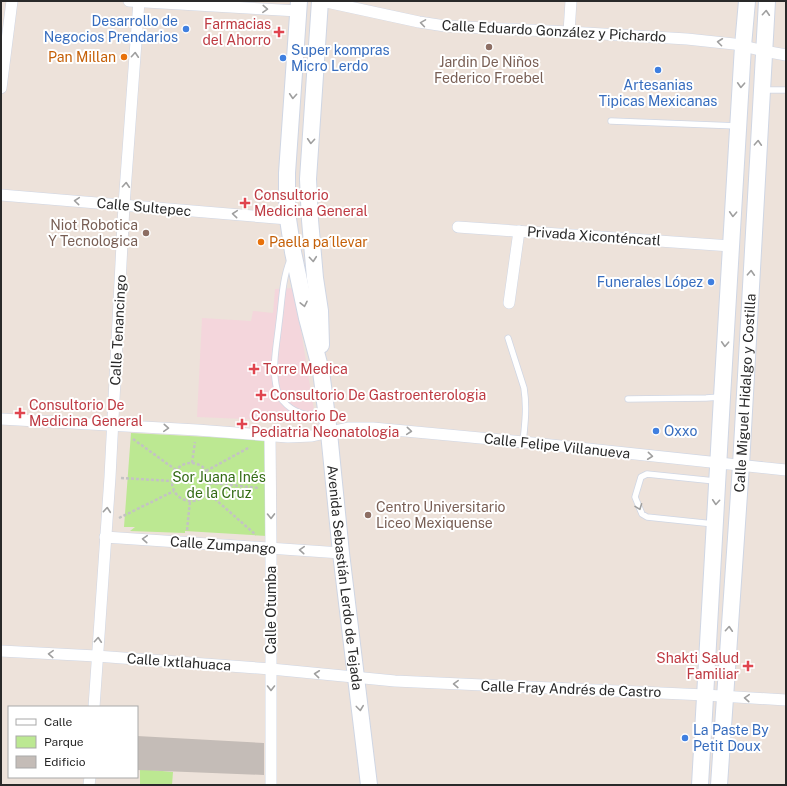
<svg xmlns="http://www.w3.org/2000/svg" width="787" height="786" viewBox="0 0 787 786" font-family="'Public Sans',sans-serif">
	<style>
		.medical { fill: #f4d6dc }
		.green { fill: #bce892 }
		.building { fill: #c4bcb7 }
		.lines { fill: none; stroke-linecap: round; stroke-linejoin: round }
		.lane-casing { stroke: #cfd6e4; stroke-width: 7 }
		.street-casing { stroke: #cfd6e4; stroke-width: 12 }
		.secondary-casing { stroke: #cfd6e4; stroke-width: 18 }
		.path { stroke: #c3c3c3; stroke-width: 2.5; stroke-dasharray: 3 2; stroke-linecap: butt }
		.lane { stroke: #fff; stroke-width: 5.5 }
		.street { stroke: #fff; stroke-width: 11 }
		.secondary { stroke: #fff; stroke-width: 16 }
		.oneway { stroke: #9f9f9f }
		.shop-dot { fill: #3f7fe0; stroke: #fff; stroke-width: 1.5 }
		.health-dot { fill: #e0444e; stroke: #fff; stroke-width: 1.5 }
		.education-dot { fill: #8d6e63; stroke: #fff; stroke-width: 1.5 }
		.food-dot { fill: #e8710a; stroke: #fff; stroke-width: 1.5 }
		.labels { text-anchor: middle; stroke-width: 4; stroke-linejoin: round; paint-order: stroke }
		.shop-label { font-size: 14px; fill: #366cbe; stroke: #fff; text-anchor: start }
		.health-label { font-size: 14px; fill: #be3a42; stroke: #fff; text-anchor: start }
		.street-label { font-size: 14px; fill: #292929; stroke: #fff }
		.food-label { font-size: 14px; fill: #c56008; stroke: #fff; text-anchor: end }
		.education-label { font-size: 14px; fill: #785e54; stroke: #fff }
		.park-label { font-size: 14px; fill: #336b14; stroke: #fff }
	</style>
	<rect width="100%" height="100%" fill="#ede2da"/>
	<path class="medical" d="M294 288 316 422 197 417 202 318 251 321 253 311 273 313 275 289Z"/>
	<g class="green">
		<path d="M131 433 267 440V536L185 531V533L130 531 135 527H124Z"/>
		<path d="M140 769 173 772 172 785H140Z"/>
	</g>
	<path class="building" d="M137 736 264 743V775L137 770Z"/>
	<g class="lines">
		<defs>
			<g id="lane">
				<path d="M764 90H786"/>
				<path d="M611 121 738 126"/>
				<path d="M290 260C282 280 282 302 279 323 277 343 272 365 276 385 277 391 279 397 283 401 295 415 309 415 325 418"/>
				<path d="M508 338 524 388C527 407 525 424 523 442"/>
				<path d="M628 399 706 398 720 397"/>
				<path d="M714 524 647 517 642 514 635 497 641 477 647 474 715 481"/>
			</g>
			<g id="street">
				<path d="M129 1 298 11"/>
				<path d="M322 1 419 22 445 26 569 32 687 39 734 44 764 51 786 55"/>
				<path d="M569 32 571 1"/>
				<path d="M1 88 12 1"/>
				<path d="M1 195 288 219"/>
				<path d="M458 227 731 246"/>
				<path d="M509 303 519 231"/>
				<path d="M1 419 197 430 288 437 312 436 348 428H373L523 442 786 470"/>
				<path d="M270 435 271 548V785"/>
				<path d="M105 537 341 553"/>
				<path d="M1 651 96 656 271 669 395 681 705 695 786 700"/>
				<path d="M94 707 110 477 124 205 139 1"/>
				<path d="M89 785 90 777"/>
			</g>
			<g id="secondary">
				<path id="s1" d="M299 1 287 173V194L288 219 293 252 307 318 321 371 329 433 341 553 369 785"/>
				<path d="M320 1 308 179 310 220 315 278 320 311 321 345"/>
				<path d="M700 785 722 397 743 46 747 1"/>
				<path id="s2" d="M719 785 741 465 767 1"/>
			</g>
		</defs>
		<use href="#lane" class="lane-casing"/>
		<use href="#street" class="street-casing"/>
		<use href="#secondary" class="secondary-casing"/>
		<g class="path">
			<path d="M133 439 176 470"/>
			<path d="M192 463 195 442"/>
			<circle cx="191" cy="482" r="19"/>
			<path d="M206 471 250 447"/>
			<path d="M121 478 172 481"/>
			<path d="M210 483 259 488"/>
			<path d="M207 492 256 535"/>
			<path d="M119 518 174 491"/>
			<path d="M187 530 190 501"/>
		</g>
		<use href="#lane" class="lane"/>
		<use href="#street" class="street"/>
		<use href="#secondary" class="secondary"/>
	</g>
	<defs><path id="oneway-chevron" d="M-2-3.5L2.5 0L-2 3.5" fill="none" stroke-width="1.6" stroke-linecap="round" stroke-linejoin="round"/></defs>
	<g class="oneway">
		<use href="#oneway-chevron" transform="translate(265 9) rotate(3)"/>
		<use href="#oneway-chevron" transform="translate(766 13) rotate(-86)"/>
		<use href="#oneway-chevron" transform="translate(423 23) rotate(-171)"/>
		<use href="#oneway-chevron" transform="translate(720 42) rotate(-173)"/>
		<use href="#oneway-chevron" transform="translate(135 55) rotate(-86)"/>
		<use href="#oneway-chevron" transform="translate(741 85) rotate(93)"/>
		<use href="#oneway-chevron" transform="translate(293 96) rotate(94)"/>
		<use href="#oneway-chevron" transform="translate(311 141) rotate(94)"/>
		<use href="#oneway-chevron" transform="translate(758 143) rotate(-87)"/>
		<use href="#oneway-chevron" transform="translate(126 185) rotate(-86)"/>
		<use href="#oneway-chevron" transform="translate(77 201) rotate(-175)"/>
		<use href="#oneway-chevron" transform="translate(235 214) rotate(-175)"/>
		<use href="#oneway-chevron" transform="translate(733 214) rotate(93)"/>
		<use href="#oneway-chevron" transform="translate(313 259) rotate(85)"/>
		<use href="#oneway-chevron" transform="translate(751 273) rotate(-87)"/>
		<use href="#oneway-chevron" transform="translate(304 304) rotate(78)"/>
		<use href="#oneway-chevron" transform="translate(725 344) rotate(93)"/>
		<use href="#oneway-chevron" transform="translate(166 428) rotate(4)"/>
		<use href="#oneway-chevron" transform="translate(409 431) rotate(5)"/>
		<use href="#oneway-chevron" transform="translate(650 456) rotate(6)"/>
		<use href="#oneway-chevron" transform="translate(716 502) rotate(94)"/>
		<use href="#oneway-chevron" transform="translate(639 507) rotate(69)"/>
		<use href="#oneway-chevron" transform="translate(107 510) rotate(-85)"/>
		<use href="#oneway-chevron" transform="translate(271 516) rotate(89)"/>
		<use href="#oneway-chevron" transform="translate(145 539) rotate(-176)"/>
		<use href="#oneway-chevron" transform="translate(302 550) rotate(-176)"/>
		<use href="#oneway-chevron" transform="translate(729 629) rotate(-86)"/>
		<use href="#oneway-chevron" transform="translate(98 640) rotate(-86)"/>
		<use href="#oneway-chevron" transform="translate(51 654) rotate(-177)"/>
		<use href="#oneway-chevron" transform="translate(317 674) rotate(-174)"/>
		<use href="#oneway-chevron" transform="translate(456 684) rotate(-178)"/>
		<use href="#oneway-chevron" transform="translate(271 688) rotate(90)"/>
		<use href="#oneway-chevron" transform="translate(747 698) rotate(-176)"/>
		<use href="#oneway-chevron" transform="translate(360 708) rotate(83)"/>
	</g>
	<g class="shop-dot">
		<circle cx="186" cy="29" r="4"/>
		<circle cx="283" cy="58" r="4"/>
		<circle cx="658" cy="70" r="4"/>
		<circle cx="711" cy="282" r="4"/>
		<circle cx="656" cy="431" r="4"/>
		<circle cx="685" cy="738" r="4"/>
	</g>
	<g class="health-dot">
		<path d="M277 26h4v4h4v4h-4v4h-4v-4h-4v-4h4z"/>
		<path d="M243 197h4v4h4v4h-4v4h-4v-4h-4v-4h4z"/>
		<path d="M252 363h4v4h4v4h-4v4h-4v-4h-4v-4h4z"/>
		<path d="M259 389h4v4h4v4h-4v4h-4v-4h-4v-4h4z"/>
		<path d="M18 407h4v4h4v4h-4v4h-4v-4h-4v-4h4z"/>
		<path d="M240 418h4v4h4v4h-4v4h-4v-4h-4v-4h4z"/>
		<path d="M746 660h4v4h4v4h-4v4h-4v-4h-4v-4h4z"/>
	</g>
	<g class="education-dot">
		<circle cx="489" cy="47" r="4"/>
		<circle cx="146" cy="233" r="4"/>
		<circle cx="368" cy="515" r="4"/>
	</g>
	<g class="food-dot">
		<circle cx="124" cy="57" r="4"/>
		<circle cx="261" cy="242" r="4"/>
	</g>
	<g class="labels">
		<g class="shop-label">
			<text x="178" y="26" text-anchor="end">Desarrollo de<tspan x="178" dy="16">Negocios Prendarios</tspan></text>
			<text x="291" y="55">Super kompras<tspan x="291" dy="16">Micro Lerdo</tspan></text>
			<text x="658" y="90" text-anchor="middle">Artesanias<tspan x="658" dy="16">Tipicas Mexicanas</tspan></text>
			<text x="703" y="287" text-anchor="end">Funerales López</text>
			<text x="664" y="436">Oxxo</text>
			<text x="693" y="735">La Paste By<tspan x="693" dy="16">Petit Doux</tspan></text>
		</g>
		<g class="health-label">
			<text x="271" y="29" text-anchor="end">Farmacias<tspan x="271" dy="16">del Ahorro</tspan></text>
			<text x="254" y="200">Consultorio<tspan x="254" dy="16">Medicina General</tspan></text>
			<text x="263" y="374">Torre Medica</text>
			<text x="270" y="400">Consultorio De Gastroenterologia</text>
			<text x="29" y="410">Consultorio De<tspan x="29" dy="16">Medicina General</tspan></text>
			<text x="251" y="421">Consultorio De<tspan x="251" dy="16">Pediatria Neonatologia</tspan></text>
			<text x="739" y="663" text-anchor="end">Shakti Salud<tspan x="739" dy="16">Familiar</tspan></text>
		</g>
		<g class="street-label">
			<text transform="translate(554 31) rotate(3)" y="5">Calle Eduardo González y Pichardo</text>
			<text transform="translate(144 207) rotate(5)" y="5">Calle Sultepec</text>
			<text transform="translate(594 236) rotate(4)" y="5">Privada Xiconténcatl</text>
			<text transform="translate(118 330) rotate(-87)" y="5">Calle Tenancingo</text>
			<text dy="5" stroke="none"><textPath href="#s2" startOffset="393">Calle Miguel Hidalgo y Costilla</textPath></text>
			<text transform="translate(557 446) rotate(6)" y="5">Calle Felipe Villanueva</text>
			<text transform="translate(223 545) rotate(4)" y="5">Calle Zumpango</text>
			<text dy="5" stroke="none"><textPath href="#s1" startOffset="582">Avenida Sebastián Lerdo de Tejada</textPath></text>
			<text transform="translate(271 610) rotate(-90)" y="5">Calle Otumba</text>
			<text transform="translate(179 662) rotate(4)" y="5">Calle Ixtlahuaca</text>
			<text transform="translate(571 689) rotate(2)" y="5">Calle Fray Andrés de Castro</text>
		</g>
		<g class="food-label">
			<text x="116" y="62">Pan Millan</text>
			<text x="269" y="247" text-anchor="start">Paella pa´llevar</text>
		</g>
		<g class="education-label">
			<text x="489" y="67">Jardin De Niños<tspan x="489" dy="16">Federico Froebel</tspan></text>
			<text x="138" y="230" text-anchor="end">Niot Robotica<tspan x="138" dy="16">Y Tecnologica</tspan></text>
			<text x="376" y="512" text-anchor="start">Centro Universitario<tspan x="376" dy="16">Liceo Mexiquense</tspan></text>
		</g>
		<g class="park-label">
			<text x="219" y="482">Sor Juana Inés<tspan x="219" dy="16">de la Cruz</tspan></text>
		</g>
	</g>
	<rect width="787" height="786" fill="none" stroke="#292929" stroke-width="4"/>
	<rect x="8" y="706" width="130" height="72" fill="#ffffff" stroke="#a9a9a9"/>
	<rect x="16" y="719" width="20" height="6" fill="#ffffff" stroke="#a9a9a9"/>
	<text x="44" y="726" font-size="12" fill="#292929">Calle</text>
	<rect x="16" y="736" width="20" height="12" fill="#bce892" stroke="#a9a9a9"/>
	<text x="44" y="746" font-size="12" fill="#292929">Parque</text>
	<rect x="16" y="756" width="20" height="12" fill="#c4bcb7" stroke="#a9a9a9"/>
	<text x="44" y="766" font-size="12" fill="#292929">Edificio</text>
</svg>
